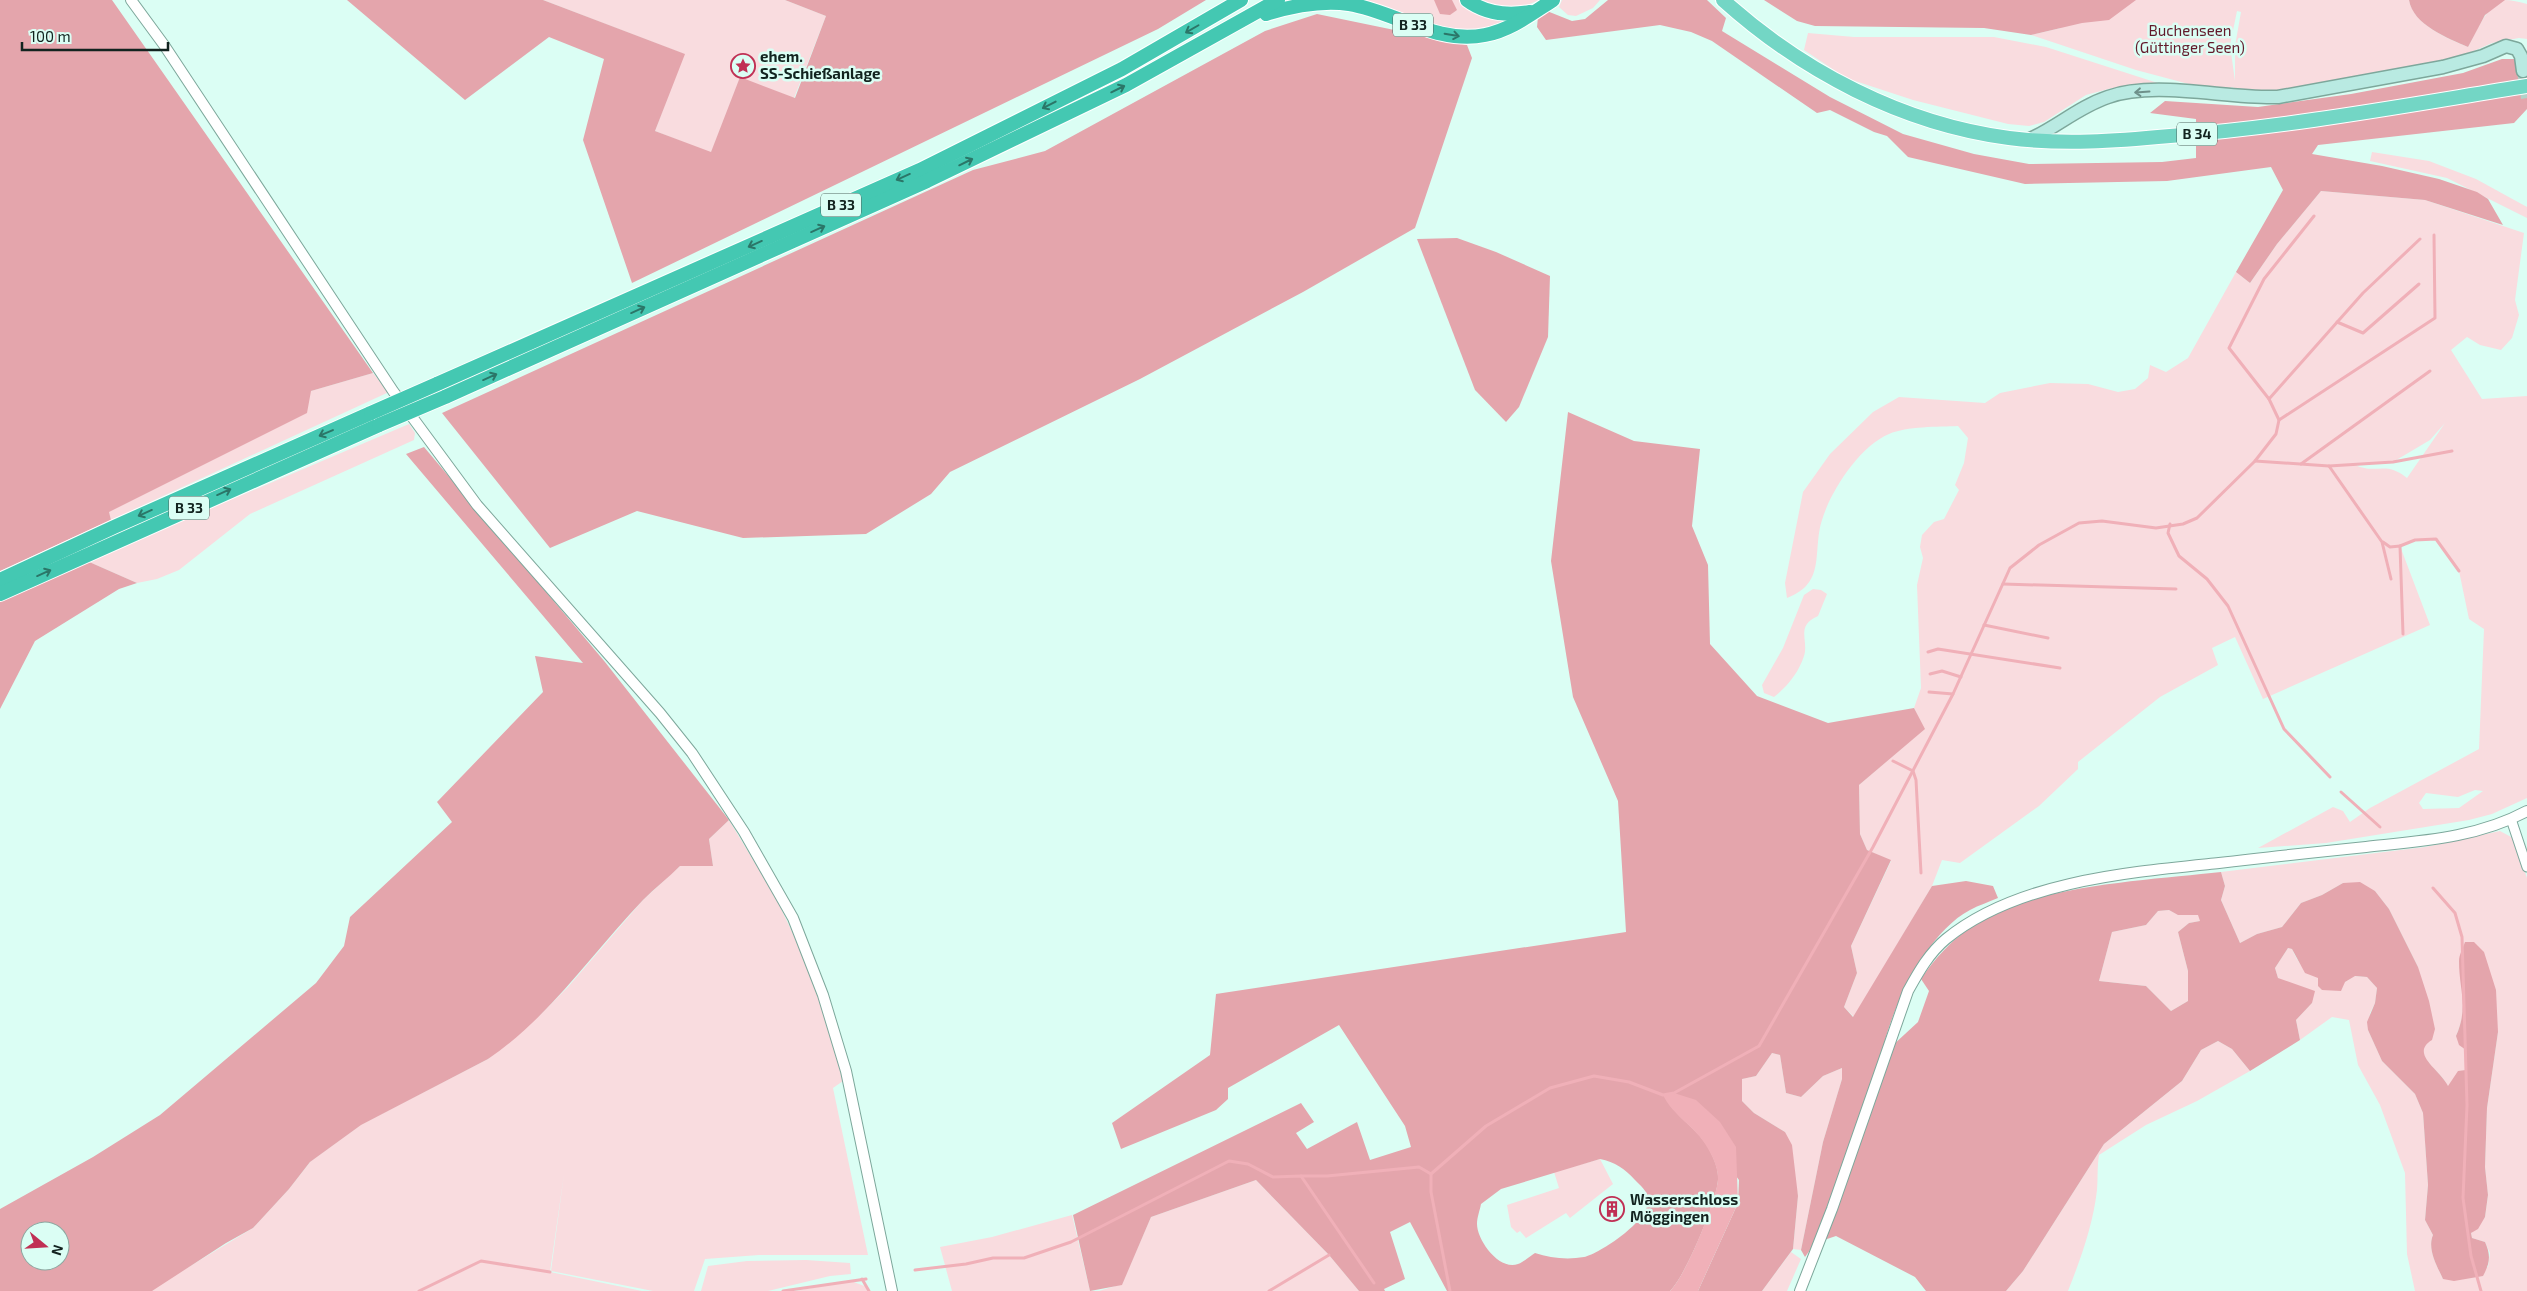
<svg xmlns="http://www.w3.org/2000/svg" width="2527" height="1291" viewBox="0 0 2527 1291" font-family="'Exo 2',sans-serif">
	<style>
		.green { fill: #f9dcdf; fill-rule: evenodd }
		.forest { fill: #e4a5ac; fill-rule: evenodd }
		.water { fill: #f0b0b8 }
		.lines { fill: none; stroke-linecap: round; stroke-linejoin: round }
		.stream { stroke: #f0b0b8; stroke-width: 3 }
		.secondary-tunnel { stroke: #b3d2c9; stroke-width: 12; stroke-dasharray: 12 6; stroke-linecap: butt }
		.minor-casing { stroke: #7da79b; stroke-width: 11 }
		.tertiary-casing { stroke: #7da79b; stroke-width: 12 }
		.secondary-casing { stroke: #7da79b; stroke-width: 15 }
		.primary-casing { stroke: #fff; stroke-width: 16 }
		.trunk-casing { stroke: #fff; stroke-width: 16 }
		.minor { stroke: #fff; stroke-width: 9 }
		.tertiary { stroke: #fff; stroke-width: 10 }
		.secondary { stroke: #b9eae2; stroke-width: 12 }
		.primary { stroke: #73d6c5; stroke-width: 14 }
		.trunk { stroke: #44c8b2; stroke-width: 14 }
		.trunk-bridge-casing { stroke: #fff; stroke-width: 16; stroke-linecap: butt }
		.trunk-bridge { stroke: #44c8b2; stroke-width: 14 }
		.oneway { stroke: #2b7668 }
		.oneway2 { stroke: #6e908a }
		.labels { text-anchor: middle; stroke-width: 5; stroke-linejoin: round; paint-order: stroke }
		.shield { fill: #dbfef4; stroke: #4e655f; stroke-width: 1 }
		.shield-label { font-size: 14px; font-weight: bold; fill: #12231f }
		.park-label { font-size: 15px; fill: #62192a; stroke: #dbfef4 }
		.poi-label { font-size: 15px; font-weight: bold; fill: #12231f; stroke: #dbfef4; text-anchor: start }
	</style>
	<rect width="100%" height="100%" fill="#dbfef4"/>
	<g class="green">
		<path d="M543 0H785L826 16 794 98 740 78 711 153 655 131 684 54Z"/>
		<path d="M1354 0H1461L1512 21C1496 25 1480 30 1462 30 1433 32 1383 10 1354 0Z"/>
		<path d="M1478 0H1539C1517 11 1500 8 1478 0Z"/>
		<path d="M1562 0H1600L1593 8 1576 16 1568 15 1559 7Z"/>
		<path d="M1771 0H2409C2414 25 2447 38 2468 47 2477 30 2485 8 2504 0 2511 0 2520 2 2527 4V39L2519 38 2492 43 2451 61 2287 91H2246L2231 87V92L2200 87 2136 70 2031 35 2061 28ZM2237 11 2241 12 2235 46V81L2230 45Z"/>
		<path d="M1808 33 1854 37H1994L2046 47 2164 85 2112 88 2086 95 2044 122 2029 126 2008 124 1913 100 1846 78 1804 50Z"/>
		<path d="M2372 152 2429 161 2476 179 2527 207V218L2447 178 2370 161Z"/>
		<path d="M2321 191 2425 200 2524 233 2515 300 2519 315 2512 338 2501 350 2480 345 2467 337 2451 350 2482 399 2527 396V798L2492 814 2469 820 2326 843 2258 848 2333 807 2343 811 2350 822 2370 808 2479 749 2484 629 2469 619 2459 571 2436 539 2415 540 2400 546 2430 625 2263 699 2235 637 2212 648 2218 665 2160 697 2078 762V769L2039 806 1960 863 1942 860 1932 886 1854 1017 1844 1007 1857 973 1851 946 1891 861 1867 850 1860 834 1859 785 1924 729 1914 708 1921 688 1917 585 1923 558 1920 547 1922 535 1934 522 1944 519 1959 490 1955 485 1964 463 1968 438 1958 426C1938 427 1907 426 1889 434 1860 446 1831 490 1822 520 1812 551 1827 583 1787 598L1785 583 1803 492 1830 454 1873 412 1899 397 1985 403 2000 393 2050 383 2088 384 2118 392 2135 389 2148 378 2150 365 2166 372 2188 358 2236 272 2250 283 2277 244ZM2445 423 2407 478C2385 460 2377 475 2355 465L2393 462 2430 440ZM2475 790 2483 791 2459 808 2423 809 2419 803 2426 793 2458 797Z"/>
		<path d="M373 373 389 392 111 520 108 510 311 391Z"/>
		<path d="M409 424 415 433 414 440 250 514 179 570 157 579 137 583 87 561Z"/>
		<path d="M1813 589 1821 590 1827 594 1818 616C1795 626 1809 640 1804 656 1799 672 1787 687 1774 697L1764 693 1762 685 1783 648 1804 595Z"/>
		<path d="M729 820 776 898 794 936 820 999 843 1081 833 1088 868 1255H759L705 1259 694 1291H653L551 1271 564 1174 550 1272 642 1291H149L253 1228 289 1189 311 1161 362 1124 488 1059 539 1016 568 987 643 900 680 866H713L709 839Z"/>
		<path d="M2500 831 2513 838 2527 878V1291H2415L2407 1254 2405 1173 2380 1105 2358 1065 2349 1020 2332 1017 2300 1040 2296 1020 2312 1003 2278 978 2275 968 2288 948 2292 949C2303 976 2319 979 2345 982L2354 976 2367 977 2377 988 2375 1003 2370 1013 2368 1030 2382 1061 2415 1094 2423 1113 2428 1185 2425 1220 2433 1235C2427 1249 2437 1266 2443 1279L2488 1267 2490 1253 2485 1242 2472 1238 2471 1233 2485 1217 2488 1196 2485 1167 2487 1108 2498 1032 2459 959C2463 987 2468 1009 2456 1036L2466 1050V1070L2448 1087C2442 1071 2418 1061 2424 1045L2418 967 2389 909 2375 891 2343 883 2322 895 2301 903 2282 927 2257 934 2240 943 2221 900 2225 886 2221 872 2425 847Z"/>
		<path d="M2169 910 2179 915H2199L2200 921 2189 923 2178 932 2188 971V1001L2171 1011 2146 986 2099 981 2112 932 2146 925 2158 911Z"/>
		<path d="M2218 1041 2232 1049 2250 1071 2197 1101 2146 1125 2099 1155C2097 1167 2098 1179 2097 1190 2093 1225 2081 1258 2068 1291H2006L2023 1271 2104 1144 2182 1081 2201 1050Z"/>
		<path d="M1772 1053 1780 1055 1786 1093 1801 1097 1823 1076 1842 1068V1079L1823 1142 1801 1250 1793 1249 1798 1196 1785 1132 1754 1113 1742 1101 1741 1079 1756 1076Z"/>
		<path d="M1600 1159 1613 1184 1570 1218 1566 1213 1526 1238 1520 1231 1517 1233 1511 1227 1507 1205 1559 1188 1554 1172Z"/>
		<path d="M1256 1180 1329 1255 1359 1291H1099L1122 1284 1151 1217Z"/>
		<path d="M1072 1215 1090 1291H952L940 1247 992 1237Z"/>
		<path d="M1791 1252 1801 1259 1787 1291H1762Z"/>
		<path d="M806 1260 850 1263 851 1274 830 1276 768 1291H701L708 1266 747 1261Z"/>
		<path d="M851 1281 867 1287 868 1291H795Z"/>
	</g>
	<g class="forest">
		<path d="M0 0H112L373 373 311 391 307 413 109 512 111 520 0 571Z"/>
		<path d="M347 0H543L685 54 655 131 711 152 740 77 795 98 826 16 785 0H1206L1158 29 632 283 583 140 604 59 549 37 465 100Z"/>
		<path d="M1434 0H1452L1457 10 1450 15 1440 14Z"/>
		<path d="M1608 0H1707L1726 18 1722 31 1830 97 1903 134 1974 154 2029 164 2162 162 2196 158V119L2150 113 2165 101 2258 107 2351 94 2463 73 2502 59H2527V109L2514 123 2318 145 2312 154 2382 166 2439 179 2477 192 2488 199 2503 225 2425 200 2321 191 2277 244 2250 283 2236 272 2283 190 2271 167 2167 181 2025 184 1908 157 1887 136 1874 132 1830 110 1817 113 1712 41 1691 32 1660 25 1546 40 1537 27 1538 17 1547 11 1572 21 1585 19Z"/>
		<path d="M1764 0H2136L2109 20 2082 23 2031 35 1984 28 1815 26 1797 21Z"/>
		<path d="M2409 0H2505L2485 15 2468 47C2448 38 2413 25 2409 0Z"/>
		<path d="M1317 14 1467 45 1472 58 1415 228 1303 292 1140 379 950 472 931 494 866 534 743 538 637 511 550 548 442 413 973 170 1045 151 1265 31Z"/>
		<path d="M1457 238 1496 252 1550 276 1548 337 1519 407 1506 422 1475 390 1417 239Z"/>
		<path d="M1568 412 1634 441 1700 449 1692 526 1708 565 1710 644 1757 696 1828 723 1914 708 1925 729 1859 785 1860 834 1867 850 1891 860 1851 946 1857 973 1844 1007 1853 1017 1932 886 1966 881 1993 886 1998 898C1989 902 1979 905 1970 910 1928 932 1895 1001 1884 1044L1892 1046 1918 1022 1929 991 1921 979C1935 958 1951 941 1971 927 2028 885 2151 880 2221 872L2225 886 2221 900 2240 943 2257 934 2282 927 2301 903 2322 895 2343 883 2360 882 2375 891 2389 909 2418 967 2429 1001 2435 1029 2432 1040C2409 1054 2441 1070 2448 1086L2458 1071 2466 1070V1050L2459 1045 2456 1036C2469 1007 2459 990 2459 961 2459 955 2463 948 2465 942H2474L2484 952 2496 990 2498 1032 2487 1108 2485 1167 2488 1195 2485 1217 2478 1229 2471 1233 2472 1238 2485 1242C2491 1255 2490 1263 2483 1276L2454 1281 2443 1279C2437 1266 2427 1249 2433 1235L2425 1220 2428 1185 2423 1113 2415 1094 2382 1061 2368 1030 2367 1022 2375 1003 2377 988 2367 977 2355 976 2345 982 2341 991 2322 990 2318 986V978L2305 973 2292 949 2288 948 2275 968 2278 978 2315 991 2312 1003 2296 1020 2300 1040 2250 1071 2232 1049 2218 1041 2201 1050 2182 1081 2104 1144 2023 1271 2006 1291H1926L1915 1277 1836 1236 1815 1243 1805 1257 1801 1250 1823 1142 1842 1079V1068L1823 1076 1801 1097 1786 1093 1780 1055 1772 1053 1756 1076 1742 1079V1101L1754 1113 1785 1132 1792 1145 1798 1196 1793 1249 1762 1291H1698L1738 1203 1739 1180 1674 1093 1664 1095C1674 1116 1696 1127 1708 1147 1713 1157 1719 1168 1718 1180 1717 1201 1685 1277 1670 1291H1447L1410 1222 1390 1232 1405 1279 1384 1289 1385 1291H1359L1329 1255 1256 1180 1151 1217 1122 1285 1090 1291 1073 1215 1301 1103 1314 1122 1296 1133 1307 1149 1357 1122 1370 1160 1411 1147 1405 1126 1339 1025 1228 1088V1099L1216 1110 1121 1149 1112 1123 1210 1055 1216 994 1626 932 1618 801 1573 697 1551 561ZM2169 910 2178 915H2198L2200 921 2189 923 2178 932 2188 971V1001L2171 1011 2146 986 2099 981 2112 932 2146 925 2158 911ZM1600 1159C1615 1162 1625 1169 1635 1180 1640 1185 1647 1191 1648 1198 1652 1219 1601 1253 1584 1257 1567 1260 1550 1258 1535 1253 1530 1256 1524 1262 1518 1264 1499 1271 1477 1240 1477 1224 1477 1217 1480 1210 1481 1204L1501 1189Z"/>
		<path d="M424 447 605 662 729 820 709 839 713 866H680C668 878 655 888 643 900 592 953 550 1017 488 1059L361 1125 310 1162 289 1189 253 1228 226 1243 152 1291H0V1209L93 1157 160 1115 316 983 344 946 350 917 452 822 437 802 543 692 535 656 583 663 406 454ZM30 1231H60V1261H30Z"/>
		<path d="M87 561 137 583 119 589 35 641 0 709V601Z"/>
	</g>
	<path class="water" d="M1674 1093 1696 1100 1720 1122 1736 1147 1738 1203 1698 1291H1670C1685 1277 1717 1200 1718 1179 1718 1168 1713 1157 1707 1147 1696 1127 1673 1116 1663 1095Z"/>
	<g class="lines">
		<g class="stream">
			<path d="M2337 322 2363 333 2419 284"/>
			<path d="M2269 399 2363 293 2420 239"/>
			<path d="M2279 420 2435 318 2434 235"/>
			<path d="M2255 461 2329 466 2393 462 2452 451"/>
			<path d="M2301 464 2430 371"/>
			<path d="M2329 466 2382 542 2391 579"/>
			<path d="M2170 524 2168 533 2179 556 2207 579 2228 606 2284 729 2330 777"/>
			<path d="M2383 542 2390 547 2400 546 2403 634"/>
			<path d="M2400 546 2415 540 2436 539 2459 571"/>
			<path d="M2003 584 2176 589"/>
			<path d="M1984 625 2048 638"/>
			<path d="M1928 652 1938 649 2060 668"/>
			<path d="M1930 674 1942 671 1961 677"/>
			<path d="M1929 692 1953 694"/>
			<path d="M1893 761 1913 771 1916 780 1921 873"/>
			<path d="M2341 792 2380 827"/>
			<path d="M2433 888 2455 913 2462 937 2467 1105 2463 1198 2471 1256 2481 1291"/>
			<path d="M1431 1174 1486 1126 1550 1088 1594 1076 1629 1082 1663 1095 1674 1093 1759 1046 1873 847 1953 694 2010 568 2039 545 2079 523 2102 521 2156 528 2183 524 2197 518 2255 461 2276 434 2279 420 2269 399 2229 348 2264 279 2314 216"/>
			<path d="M1301 1176H1327L1419 1167 1431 1174V1192L1450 1291"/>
			<path d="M915 1270 966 1264 993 1258H1024L1071 1242 1229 1161 1248 1164 1273 1177 1301 1176 1374 1283"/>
			<path d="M862 1279 869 1291"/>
			<path d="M419 1291 481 1261 550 1272"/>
			<path d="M783 1291 866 1279"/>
			<path d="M1269 1291 1329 1255"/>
		</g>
		<path class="secondary-tunnel" d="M2523 71 2527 98"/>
		<defs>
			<path id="minor" d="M2511 819 2527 867"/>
			<g id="tertiary">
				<path d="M131 0 164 45 393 391 477 505 660 713 692 753 744 832 793 918 823 995 846 1071 892 1291"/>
				<path d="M1800 1291 1832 1209 1908 991C1918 973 1929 953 1946 939 2017 881 2130 872 2219 863 2268 857 2317 852 2366 847 2421 841 2477 838 2527 811"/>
			</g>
			<path id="secondary" d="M2028 140C2056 128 2078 107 2108 97 2156 80 2226 99 2278 97L2443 67 2483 56 2506 46 2517 49 2521 56 2523 71"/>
			<path id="primary" d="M1723 0C1802 71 1902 124 2009 138 2062 145 2117 141 2170 136 2290 127 2408 105 2527 86"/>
			<g id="trunk">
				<path d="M1467 0C1486 14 1507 16 1530 12"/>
				<path d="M1266 14C1292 6 1321 0 1349 4 1394 11 1437 45 1485 35 1511 30 1531 14 1553 0"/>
				<path d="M437 384 920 170 1122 69 1241 0"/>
				<path d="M445 397 927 181 1126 85 1278 0"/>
				<path d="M0 580 114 527 371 413"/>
				<path d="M0 594 379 425"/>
			</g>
		</defs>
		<use href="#minor" class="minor-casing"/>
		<use href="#tertiary" class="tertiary-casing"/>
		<use href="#secondary" class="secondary-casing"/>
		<use href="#primary" class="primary-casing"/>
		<use href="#trunk" class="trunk-casing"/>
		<use href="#minor" class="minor"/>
		<use href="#tertiary" class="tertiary"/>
		<use href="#secondary" class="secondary"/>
		<use href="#primary" class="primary"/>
		<use href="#trunk" class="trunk"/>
		<defs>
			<g id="trunk-bridge">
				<path d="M371 413 437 384"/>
				<path d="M379 425 445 397"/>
			</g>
		</defs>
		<use href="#trunk-bridge" class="trunk-bridge-casing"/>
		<use href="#trunk-bridge" class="trunk-bridge"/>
	</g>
	<defs><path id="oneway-shaft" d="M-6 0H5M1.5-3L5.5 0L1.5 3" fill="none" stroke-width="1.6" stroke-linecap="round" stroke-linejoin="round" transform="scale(1.25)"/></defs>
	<g class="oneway">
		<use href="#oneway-shaft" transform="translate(1192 29) rotate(150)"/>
		<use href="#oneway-shaft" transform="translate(1452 35) rotate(10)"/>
		<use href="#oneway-shaft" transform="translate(1118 89) rotate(-26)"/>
		<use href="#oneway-shaft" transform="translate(1049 105) rotate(153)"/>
		<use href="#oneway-shaft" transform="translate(966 162) rotate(-26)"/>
		<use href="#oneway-shaft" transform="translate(903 177) rotate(156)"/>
		<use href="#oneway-shaft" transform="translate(818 229) rotate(-24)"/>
		<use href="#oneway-shaft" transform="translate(755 244) rotate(156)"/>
		<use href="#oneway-shaft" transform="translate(638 310) rotate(-24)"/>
		<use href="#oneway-shaft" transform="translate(490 377) rotate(-24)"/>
		<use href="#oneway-shaft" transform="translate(326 433) rotate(157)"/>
		<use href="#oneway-shaft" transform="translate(224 492) rotate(-24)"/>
		<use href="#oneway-shaft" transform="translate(145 513) rotate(156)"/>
		<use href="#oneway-shaft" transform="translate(44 573) rotate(-24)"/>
	</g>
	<use class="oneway2" href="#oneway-shaft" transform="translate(2142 92) rotate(176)"/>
	<defs>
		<symbol id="sight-ring" viewBox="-11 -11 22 22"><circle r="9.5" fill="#dbfef4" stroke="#c03054" stroke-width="1.5"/><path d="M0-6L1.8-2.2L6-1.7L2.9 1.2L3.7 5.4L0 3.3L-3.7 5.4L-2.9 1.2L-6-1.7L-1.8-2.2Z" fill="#c03054"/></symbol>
		<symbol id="building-ring" viewBox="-11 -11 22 22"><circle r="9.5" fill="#dbfef4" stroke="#c03054" stroke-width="1.5"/><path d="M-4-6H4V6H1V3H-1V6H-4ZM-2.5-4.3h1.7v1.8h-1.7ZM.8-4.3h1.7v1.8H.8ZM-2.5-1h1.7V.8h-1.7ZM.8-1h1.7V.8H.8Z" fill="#c03054"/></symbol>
	</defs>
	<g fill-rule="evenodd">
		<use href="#sight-ring" x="729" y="52" width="28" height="28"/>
		<use href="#building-ring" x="1598" y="1195" width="28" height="28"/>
	</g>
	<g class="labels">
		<g class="shield">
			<rect x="1393" y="13.5" width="40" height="23" rx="4"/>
			<rect x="2177" y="122.5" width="40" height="23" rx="4"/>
			<rect x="821" y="193.5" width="40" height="23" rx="4"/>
			<rect x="169" y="496.5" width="40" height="23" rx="4"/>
		</g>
		<g class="shield-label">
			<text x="1413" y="30">B 33</text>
			<text x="2197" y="139">B 34</text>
			<text x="841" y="210">B 33</text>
			<text x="189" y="513">B 33</text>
		</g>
		<g class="park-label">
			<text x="2190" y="36">Buchenseen<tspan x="2190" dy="17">(Güttinger Seen)</tspan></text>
		</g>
		<g class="poi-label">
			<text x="760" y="62">ehem.<tspan x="760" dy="17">SS-Schießanlage</tspan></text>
			<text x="1630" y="1205">Wasserschloss<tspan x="1630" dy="17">Möggingen</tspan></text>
		</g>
	</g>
	<g transform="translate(45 1246) rotate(108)"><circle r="24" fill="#dbfef4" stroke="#8ba69f"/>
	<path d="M0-4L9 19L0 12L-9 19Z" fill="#c03054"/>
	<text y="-8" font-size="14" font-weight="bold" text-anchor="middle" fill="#12231f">N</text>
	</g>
	<path d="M22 42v8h146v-8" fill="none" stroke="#12231f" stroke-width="2.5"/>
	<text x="30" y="42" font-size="15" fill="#12231f" stroke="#dbfef4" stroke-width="4" paint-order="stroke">100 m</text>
</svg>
